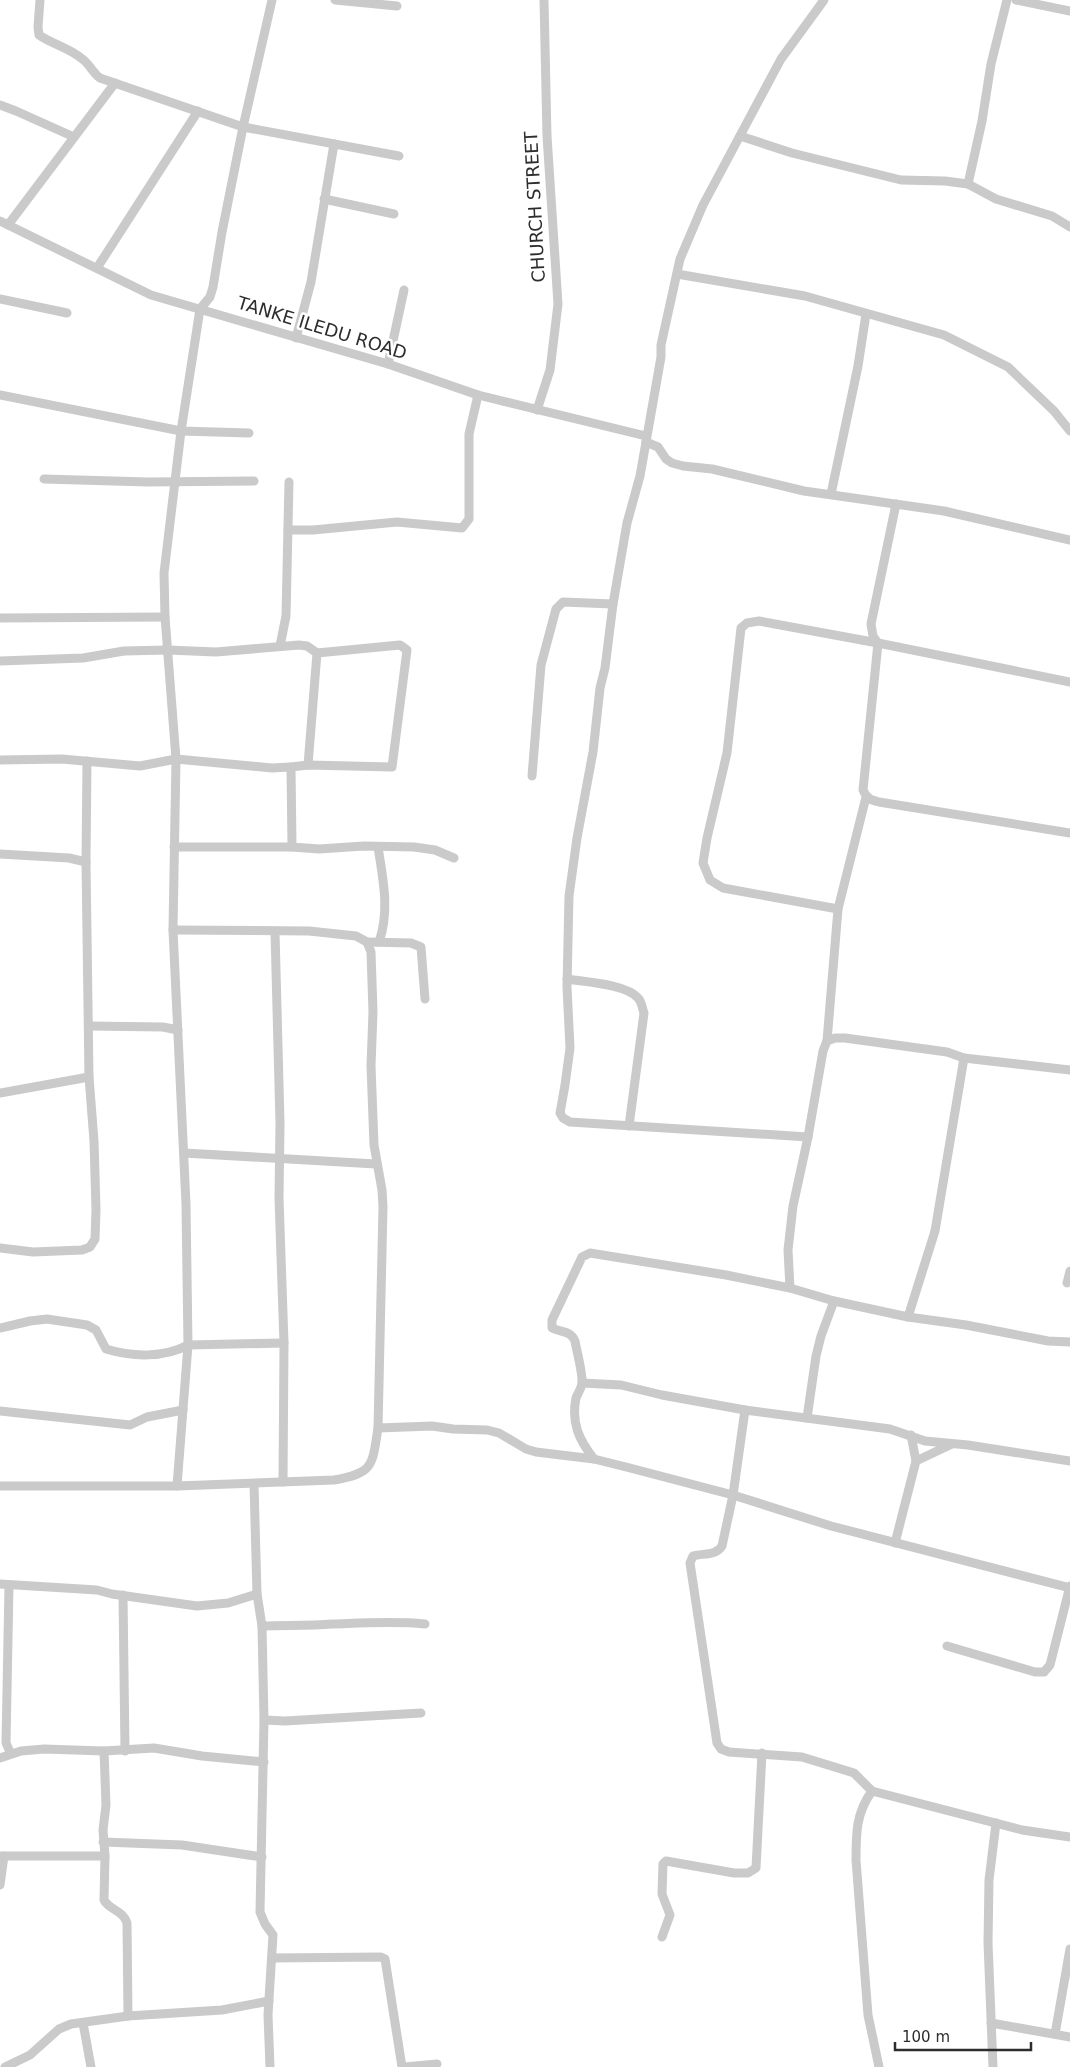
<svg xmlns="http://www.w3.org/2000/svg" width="1070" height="2067" viewBox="0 0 1070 2067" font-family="'DejaVu Sans',sans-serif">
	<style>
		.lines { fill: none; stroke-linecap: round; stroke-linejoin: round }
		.minor { stroke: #cacaca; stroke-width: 9 }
		.labels { text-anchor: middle; stroke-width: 5; stroke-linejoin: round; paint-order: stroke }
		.street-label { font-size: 18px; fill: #2d2d2d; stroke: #fff }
	</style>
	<rect width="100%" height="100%" fill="#fff"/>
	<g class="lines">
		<g class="minor">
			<path d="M40 0 38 27 39 35C52 44 69 48 81 58 89 63 92 72 100 78L243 127 399 156"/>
			<path d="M335 0 397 6"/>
			<path d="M1016 0 1070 11"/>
			<path d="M0 105 16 111 74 137"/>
			<path d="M740 136 792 153 901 180 945 181 968 184 996 199 1052 216 1070 227"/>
			<path d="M968 184 982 121 991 64 1007 0"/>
			<path d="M324 199 394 214"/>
			<path d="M0 221 151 295 388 364 478 395 646 436"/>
			<path d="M8 225 115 83"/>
			<path d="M97 268 198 111"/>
			<path d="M677 274 805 296 944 335 1008 367 1054 411 1070 431"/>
			<path d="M0 299 67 313"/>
			<path d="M296 338 311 282 334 144"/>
			<path d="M388 364 404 290"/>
			<path d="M0 395 181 431 249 433"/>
			<path d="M537 410 550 370 558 304 547 136 544 0"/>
			<path d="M646 442 658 447 666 459 672 463 683 466 712 469 804 491 944 511 1070 540"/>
			<path d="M44 479 148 482 254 481"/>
			<path d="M831 494 858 366 866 314"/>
			<path d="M896 504 871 624 873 636 878 643 863 790C867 799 871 800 879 802L1070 833"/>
			<path d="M288 530H313L397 522 462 528 469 519V434L478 395"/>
			<path d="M0 618 165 617"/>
			<path d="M280 646 286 616 289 482"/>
			<path d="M0 661 83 658 124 651 168 650 216 652 299 645 307 646 317 653 308 765"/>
			<path d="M0 760 62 759 140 766 176 759 272 768 291 767 292 847 319 849 364 846 414 847 435 850 454 858"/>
			<path d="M291 767 308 765 392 767 407 650 400 645 317 653"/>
			<path d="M532 776 541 665 556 609 563 602 613 604"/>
			<path d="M174 847H292"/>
			<path d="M378 847C383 879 390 911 379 942"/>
			<path d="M0 854 69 858 86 862 89 1077 94 1141 96 1210 95 1239 90 1247 82 1250 33 1252 0 1248"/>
			<path d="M86 862 87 761"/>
			<path d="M838 909 723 888 710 880 703 863 707 838 727 753 741 628 747 623 759 621 878 643 1070 682"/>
			<path d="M275 932 280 1123 279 1198 284 1343 283 1482"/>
			<path d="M367 942 411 943 421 947 425 999"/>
			<path d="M567 979C585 982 626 984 638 998 642 1002 642 1008 644 1013L629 1126"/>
			<path d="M89 1026 163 1027 178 1030"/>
			<path d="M827 1041 838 909 866 797"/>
			<path d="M0 1093 89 1077"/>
			<path d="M808 1137 570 1122 563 1118 560 1113 565 1085 570 1048 567 987 569 896 577 838 593 752 600 688 605 668 613 604 627 523 640 476 661 357V345L680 259 703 205 781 59 824 0"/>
			<path d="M184 1153 376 1164"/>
			<path d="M1067 1283 1070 1271"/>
			<path d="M790 1288 788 1250 793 1206 808 1137 823 1051 827 1041 835 1038H845L947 1052 964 1058 1070 1070"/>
			<path d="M908 1317 935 1231 964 1058"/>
			<path d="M0 1328 30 1321 47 1319 87 1325 96 1330 106 1349C132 1357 164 1358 188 1345L284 1343"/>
			<path d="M582 1383 621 1385 662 1395 745 1410 890 1429 925 1441 968 1445 1070 1461"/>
			<path d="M745 1410 733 1495 722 1546C716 1556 703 1553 693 1556L690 1563 717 1743 721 1749 729 1752 802 1757 854 1773 872 1791 1022 1830 1070 1837"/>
			<path d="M0 1411 130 1425 147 1417 183 1410"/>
			<path d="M807 1418 816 1356 821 1336 834 1301"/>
			<path d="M378 1428 432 1426 453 1429 487 1430 499 1433 526 1449 536 1452 594 1459 630 1468 733 1495 831 1526 1070 1588"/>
			<path d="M594 1459C579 1440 571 1423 576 1398 578 1393 581 1389 582 1384 583 1373 577 1353 575 1341 570 1330 562 1333 552 1328V1320L582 1257 590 1253 726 1275 790 1288 834 1301 908 1317 966 1325 1048 1341 1070 1342"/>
			<path d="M916 1461 952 1444"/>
			<path d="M254 1484 257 1594 262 1626 264 1720 260 1912 265 1924 273 1935 268 2015 270 2067"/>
			<path d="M0 1486H177L334 1480C374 1473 372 1466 378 1428L383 1207 382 1190 374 1145 371 1066 373 1012 371 952 367 942 356 936 309 931 173 930"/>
			<path d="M177 1486 188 1345 186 1204 173 930 176 759 165 617 164 573 181 431 200 309 210 297 213 287 222 232 243 127 272 0"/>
			<path d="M895 1543 916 1461 911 1435"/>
			<path d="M0 1584 97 1590 112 1594 197 1606 228 1603 257 1594"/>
			<path d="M9 1586 6 1743 11 1754"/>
			<path d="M123 1595 125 1751"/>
			<path d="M262 1626C285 1625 309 1626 332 1624 363 1623 393 1621 425 1624"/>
			<path d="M947 1646 1035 1672H1044L1050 1665 1070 1586"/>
			<path d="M264 1720 285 1721 421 1713"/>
			<path d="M104 1751 106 1805 103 1830 105 1856 104 1900C109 1910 123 1910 127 1923L128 2016"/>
			<path d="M0 1758 21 1751 44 1749 104 1751 154 1748 202 1756 264 1762"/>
			<path d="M872 1791C856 1813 856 1833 856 1860L868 2015 879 2067"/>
			<path d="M103 1842 182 1845 262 1857"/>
			<path d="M0 1856H105"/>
			<path d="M0 1885 4 1856"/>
			<path d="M662 1937 670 1915 662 1894 663 1864 666 1861 734 1873H748L756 1868 762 1753"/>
			<path d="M272 1958 381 1957 385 1959 402 2067"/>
			<path d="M83 2023 91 2067"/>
			<path d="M991 2023 1070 2037"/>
			<path d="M1055 2034 1070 1949"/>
			<path d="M5 2067 30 2055 59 2029 71 2024 128 2016 222 2010 269 2001"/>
			<path d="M405 2067 437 2064"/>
			<path d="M993 2067 988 1943 989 1880 996 1823"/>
		</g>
	</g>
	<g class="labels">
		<g class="street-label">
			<text transform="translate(535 207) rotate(-93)" y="6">CHURCH STREET</text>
			<text transform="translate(322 328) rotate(17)" y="6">TANKE ILEDU ROAD</text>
		</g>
	</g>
	<path d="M895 2042v8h136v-8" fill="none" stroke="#2d2d2d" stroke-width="2.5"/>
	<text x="902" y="2042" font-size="15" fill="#2d2d2d" stroke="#ffffff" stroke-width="4" paint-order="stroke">100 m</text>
</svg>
